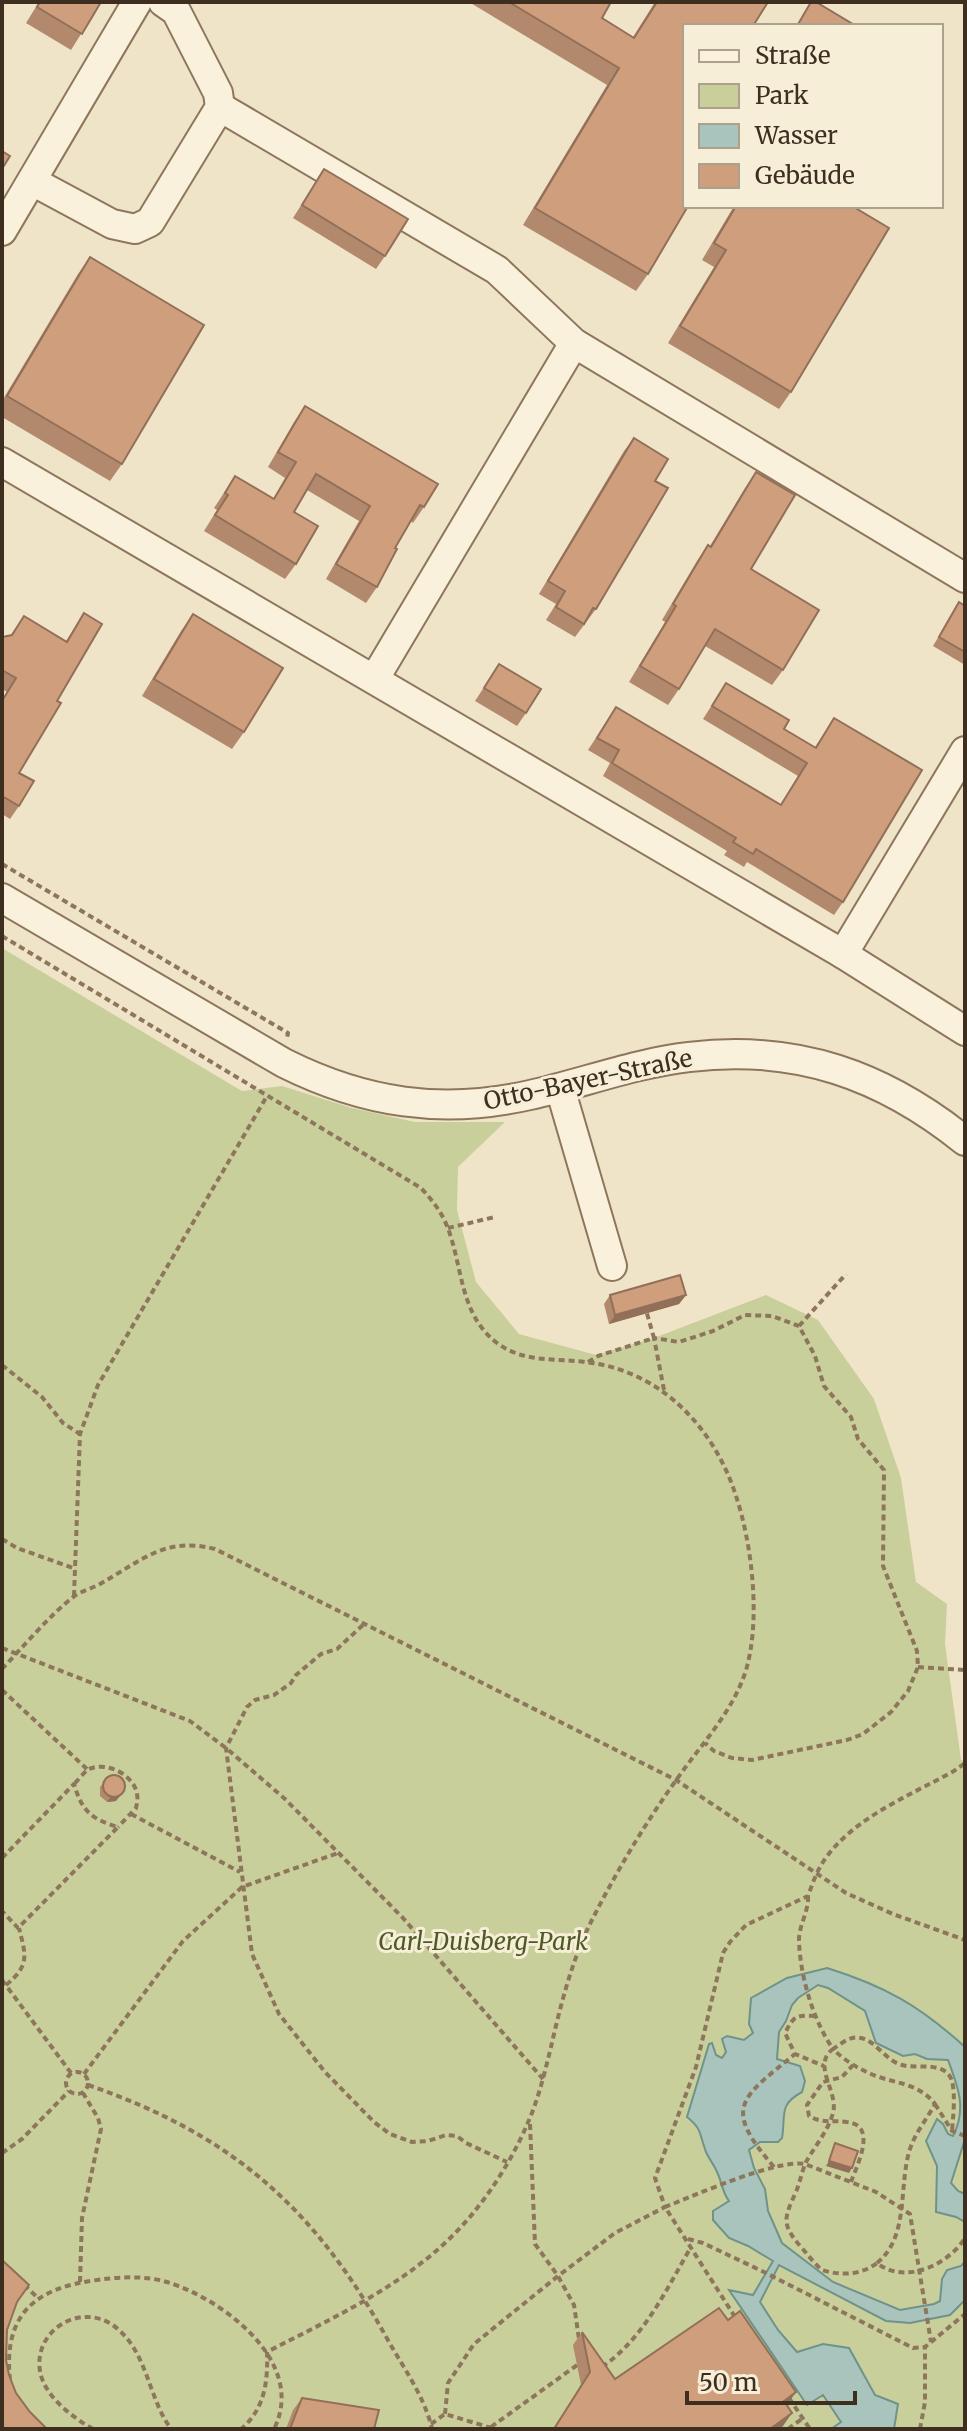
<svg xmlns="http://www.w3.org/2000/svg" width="967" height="2431" viewBox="0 0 967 2431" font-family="Merriweather,serif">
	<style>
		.green { fill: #c9cf9b }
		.water { fill: #a9c4bc; stroke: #6f938a; stroke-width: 2 }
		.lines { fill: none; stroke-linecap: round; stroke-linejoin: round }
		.minor-casing { stroke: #8d765c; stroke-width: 32 }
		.path { stroke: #8d765c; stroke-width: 4; stroke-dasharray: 6 4; stroke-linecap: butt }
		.minor { stroke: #faf1dc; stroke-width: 28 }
		.wall { fill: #b2896c }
		.shaded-wall { fill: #916f58 }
		.building { fill: #cf9f7d; stroke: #916f58; stroke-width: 2 }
		.labels { text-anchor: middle; stroke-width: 6; stroke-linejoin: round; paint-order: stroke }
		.street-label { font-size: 24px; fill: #3d2e20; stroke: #f7eed8 }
		.park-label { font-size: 24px; font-style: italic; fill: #4d5a26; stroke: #f7eed8 }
	</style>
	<rect width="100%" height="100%" fill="#f0e4c8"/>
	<path class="green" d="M2 948 242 1091 282 1086 352 1108 415 1122H505L458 1167 457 1210 476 1282 519 1334 596 1355 654 1338 766 1295 818 1320 874 1399 901 1478 916 1582 947 1604 945 1644 961 1760 965 1761V2429H2Z"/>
	<path class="water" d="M827 1968C885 1986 920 2006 965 2047V2139L951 2183 958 2191 965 2194V2222L956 2217 936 2212 937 2166 926 2141 937 2119 943 2124 948 2134 953 2136C967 2109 958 2087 948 2060L927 2059 915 2054 903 2056 876 2043 865 2011 828 1988 818 1985 798 1998 792 2005 786 2021 779 2032 777 2059 800 2066 805 2081 802 2092C778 2105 786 2115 782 2138L778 2142H760L749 2150 754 2168 765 2189 768 2211 782 2243 833 2282 900 2310 934 2304 940 2301 942 2279 947 2270 961 2266 965 2261V2300L950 2315 910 2323 886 2321 779 2265 760 2302 778 2330 797 2352 823 2344 849 2348 875 2395 898 2404 894 2429H831L841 2422 823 2395 807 2405 729 2290 753 2295 773 2261 748 2246 729 2238 713 2220V2211L729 2201C722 2192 722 2182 717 2172 714 2164 707 2157 705 2149 699 2133 702 2129 687 2117L709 2044 712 2043 716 2055 722 2058 726 2052 722 2039 727 2036 744 2040 753 2033 749 2024 751 1998 787 1978Z"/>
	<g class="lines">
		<defs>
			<g id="minor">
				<path d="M220 107 497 270 574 343 965 578"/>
				<path d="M32 181 112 224 135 229 150 222 220 107 218 93 176 11 163 2"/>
				<path d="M2 231 137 2"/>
				<path d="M2 462 843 954 965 1031"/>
				<path d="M375 678 574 343"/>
				<path d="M2 898 284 1063C364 1103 442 1115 530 1095 583 1083 636 1063 689 1057 796 1044 883 1075 965 1141"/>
				<path d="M843 954 965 751"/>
				<path d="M560 1088 612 1266"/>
			</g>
		</defs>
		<use href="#minor" class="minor-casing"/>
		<g class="path">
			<path d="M2 864 288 1033 287 1038"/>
			<path d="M2 936 421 1188C432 1200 441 1211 447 1226 463 1266 459 1314 497 1343 524 1363 554 1358 585 1362 660 1370 714 1427 736 1496 752 1544 761 1620 746 1670 733 1712 702 1743 677 1779 646 1822 618 1869 594 1916 573 1956 561 2003 551 2047 545 2071 539 2097 529 2120 515 2154 493 2190 469 2218 415 2281 340 2314 267 2352 268 2381 265 2409 241 2429"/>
			<path d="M448 1228 495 1217"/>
			<path d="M799 1326 846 1274"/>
			<path d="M588 1362 598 1356 654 1338 646 1310"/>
			<path d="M2 1365 42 1397 63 1423 80 1434"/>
			<path d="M664 1390 654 1338 679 1342 713 1331 745 1315 772 1316 799 1326 815 1356 824 1386 851 1417 858 1439 884 1470 883 1566 917 1651 918 1667 908 1691 891 1712 863 1734 847 1740 752 1760 732 1758 714 1751 705 1743"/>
			<path d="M2 1539 17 1548 76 1569"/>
			<path d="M74 1596 80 1434 98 1385 267 1096"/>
			<path d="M363 1625 337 1649 321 1654 296 1675 291 1683 274 1695 255 1700 247 1707 226 1748 252 1954 279 2014 325 2072 374 2122 390 2134 412 2142 428 2141 446 2135 457 2136 466 2143 507 2162"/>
			<path d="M2 1648 190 1721 226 1748 285 1799 403 1918 543 2079"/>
			<path d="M918 1667 965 1670"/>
			<path d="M2 1669C23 1647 49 1616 72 1598 80 1591 91 1589 100 1584 141 1561 165 1536 215 1549L676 1780 846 1893 893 1914 965 1940"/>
			<path d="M2 1690 88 1770"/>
			<path d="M75 1783C79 1779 84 1772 89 1769 107 1761 134 1775 137 1794 138 1799 137 1803 136 1808L118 1827"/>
			<path d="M131 1814 240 1872"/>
			<path d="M2 1858 74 1784C82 1811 91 1819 118 1827L18 1928 2 1911"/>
			<path d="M808 1896C809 1911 799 1925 799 1940 800 1976 813 2020 833 2049 841 2044 850 2035 861 2038 876 2041 886 2061 902 2065 916 2069 939 2062 949 2075 957 2085 953 2118 952 2131"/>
			<path d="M2 1980 71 2073"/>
			<path d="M6 1985C30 1965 26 1956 19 1928"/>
			<path d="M815 2016C795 2015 794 2016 785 2033L795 2054 824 2066"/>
			<circle cx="77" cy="2083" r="11"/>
			<path d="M84 2074 183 1941 242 1887 338 1853"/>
			<path d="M88 2085C233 2135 316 2209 389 2342 405 2370 425 2398 432 2429"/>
			<path d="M935 2104 952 2131 965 2136"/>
			<path d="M530 2124 535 2244 558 2276 574 2305 579 2339"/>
			<path d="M2 2153 22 2139 69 2091"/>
			<path d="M774 2167C722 2107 740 2099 795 2054"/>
			<path d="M851 2182C857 2165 878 2125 847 2122 832 2120 823 2124 809 2116L807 2105 823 2082 842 2077 853 2065"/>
			<path d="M688 2239 703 2243 764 2272 913 2348 925 2347"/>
			<path d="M877 2263C910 2236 898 2186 910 2149 915 2133 927 2119 935 2104 918 2082 894 2084 871 2074 857 2068 844 2060 833 2049 811 2065 839 2092 833 2113 828 2131 815 2146 806 2162 802 2171 800 2182 796 2192 784 2218 781 2224 801 2247 808 2255 814 2263 822 2270 841 2276 861 2275 877 2263 905 2285 948 2265 965 2238"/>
			<path d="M80 2282 82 2218 101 2129 98 2118 83 2093"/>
			<path d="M24 2285 38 2298"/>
			<path d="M735 2317 665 2207C696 2195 776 2159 805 2164L876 2192 910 2214 931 2342"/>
			<path d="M602 2367C644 2338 666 2290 691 2247"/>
			<path d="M10 2380C3 2314 35 2288 97 2280 120 2277 146 2275 170 2283 225 2301 307 2363 274 2429"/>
			<path d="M789 2398 810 2429"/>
			<path d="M445 2414 448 2383 474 2344 558 2276 615 2233 665 2207 655 2178 696 2067 723 1953 730 1942 746 1925 808 1896C812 1885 816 1873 823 1862 852 1818 909 1796 954 1771L965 1763"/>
			<path d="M431 2424 445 2414 495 2429"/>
			<path d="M491 2427 580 2363"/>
			<path d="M93 2429C72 2417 44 2396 40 2371 33 2328 86 2298 120 2331 148 2357 149 2399 171 2429"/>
			<path d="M788 2429 803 2418"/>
			<path d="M920 2429 925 2402V2347L965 2314"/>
		</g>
		<use href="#minor" class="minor"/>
	</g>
	<g class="wall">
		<path d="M39 2H101L71 50 26 23Z"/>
		<path d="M469 2H611L602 18 633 37 655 2H768L685 26 648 274 636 291 523 225 607 85Z"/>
		<path d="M324 169 385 256 376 269 293 218Z"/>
		<path d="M734 206H852L791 392 779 409 668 343 714 267 702 260Z"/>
		<path d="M90 257 122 464 110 481 2 417V401L78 274Z"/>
		<path d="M305 406 424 507 413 523 411 521 395 548 377 587 366 603 326 579 359 521 307 490 294 512 296 564 285 579 204 531 217 510 214 508 235 476 273 499 285 478 268 467 294 422Z"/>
		<path d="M634 438 655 481 596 609 575 637 546 620 556 604 539 594 624 451Z"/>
		<path d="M756 472 751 569 783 670 772 685 705 646 679 689 668 705 629 682 665 622 662 620 697 561 708 545 710 546 745 488Z"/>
		<path d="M959 602 965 606V665L933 646Z"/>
		<path d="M84 613 57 701 19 773V806L10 819 2 814V699L7 692 2 689V637L11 635 24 616 66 641Z"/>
		<path d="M193 614 244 732 232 749 142 696 181 631Z"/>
		<path d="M499 664 526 713 517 726 475 701Z"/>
		<path d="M726 683 784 729 815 747 834 718 843 902 834 915 747 862 744 867 724 855 727 851 603 776 610 763 588 750 616 707 780 805 798 776 703 719Z"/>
		<path d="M610 1295H686L679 1304 609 1324 604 1304Z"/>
		<path d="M109 1776 116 1801 107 1802 100 1796V1787Z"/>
		<path d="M582 2332 615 2379 787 2405 783 2426 779 2429H553L581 2385 573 2345Z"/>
		<path d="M302 2398 374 2429H286L293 2410Z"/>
	</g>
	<g class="shaded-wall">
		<path d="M686 1295 679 1304 609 1324 615 1315Z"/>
		<path d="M125 1790 116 1801 107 1802 110 1798Z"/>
		<path d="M829 2161 852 2168 849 2173 826 2166Z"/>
		<path d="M796 2392 787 2405 784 2401Z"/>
		<path d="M792 2413 783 2426 779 2429H770Z"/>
	</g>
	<g class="building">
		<path d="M40 2H101L82 34 37 7Z"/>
		<path d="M509 2H611L602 18 634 38 657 2H768L753 26H685V206H688L648 274 535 208 619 68Z"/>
		<path d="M811 2H816L856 26H797Z"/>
		<path d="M2 151 10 156 2 169Z"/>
		<path d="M324 169 408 219 385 256 302 205Z"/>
		<path d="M736 206H852L889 228 791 392 680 326 726 250 714 243Z"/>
		<path d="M90 257 204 325 122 464 7 396Z"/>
		<path d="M305 406 438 484 424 507 420 505 395 548 397 549 377 587 336 564 370 506 316 474 294 512 318 526 296 564 215 515 228 495 225 493 235 476 274 499 296 462 278 452Z"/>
		<path d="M634 438 668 459 655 481 668 488 596 609 593 608 584 624 556 607 565 591 548 581Z"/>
		<path d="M756 472 795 495 751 569 819 610 783 670 715 629 679 689 640 666 676 606 673 604 708 545 711 547Z"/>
		<path d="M959 602 965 606V652L939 637Z"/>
		<path d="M84 613 102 624 57 701 61 703 19 773 34 781 19 806 2 796V701L16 678 2 670V637L12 635 24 616 67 642Z"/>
		<path d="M193 614 283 668 244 732 154 679Z"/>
		<path d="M499 664 541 689 526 713 484 688Z"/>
		<path d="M726 683 789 720 784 729 816 748 834 718 922 770 843 902 756 849 753 854 733 842 736 838 612 763 619 750 597 738 616 707 781 805 807 763 712 706Z"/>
		<path d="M680 1275 686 1295 615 1315 610 1295Z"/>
		<circle cx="114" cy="1786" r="11"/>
		<path d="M835 2143 858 2151 852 2168 829 2161Z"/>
		<path d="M2 2260 29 2285 17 2302 7 2330 6 2360 9 2375 16 2393 30 2412 47 2429H2Z"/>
		<path d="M719 2308 728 2320 740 2311 796 2392 784 2401 792 2413 770 2429H554L590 2372 582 2332 615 2379Z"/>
		<path d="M302 2398 379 2410 374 2429H290Z"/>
	</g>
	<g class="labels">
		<g class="street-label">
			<text transform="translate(588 1080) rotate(-12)" y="8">Otto-Bayer-Straße</text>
		</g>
		<g class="park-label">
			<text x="483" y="1950">Carl-Duisberg-Park</text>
		</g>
	</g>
	<rect width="967" height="2431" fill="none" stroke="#3d2e20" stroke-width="8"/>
	<rect x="683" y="24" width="260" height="184" fill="#f7eed8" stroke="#ada18e" stroke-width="2"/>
	<rect x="699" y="50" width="40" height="12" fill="#faf1dc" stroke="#ada18e" stroke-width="2"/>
	<text x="755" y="64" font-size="24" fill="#3d2e20">Straße</text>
	<rect x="699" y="84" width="40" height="24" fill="#c9cf9b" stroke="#ada18e" stroke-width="2"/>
	<text x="755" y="104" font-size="24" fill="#3d2e20">Park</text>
	<rect x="699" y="124" width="40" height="24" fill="#a9c4bc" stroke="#ada18e" stroke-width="2"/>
	<text x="755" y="144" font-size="24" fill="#3d2e20">Wasser</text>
	<rect x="699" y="164" width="40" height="24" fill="#cf9f7d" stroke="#ada18e" stroke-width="2"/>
	<text x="755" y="184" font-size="24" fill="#3d2e20">Gebäude</text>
	<path d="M687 2391v12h168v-12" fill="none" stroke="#3d2e20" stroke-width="4"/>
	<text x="699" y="2391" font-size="24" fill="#3d2e20" stroke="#f7eed8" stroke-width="6" paint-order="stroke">50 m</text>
</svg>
